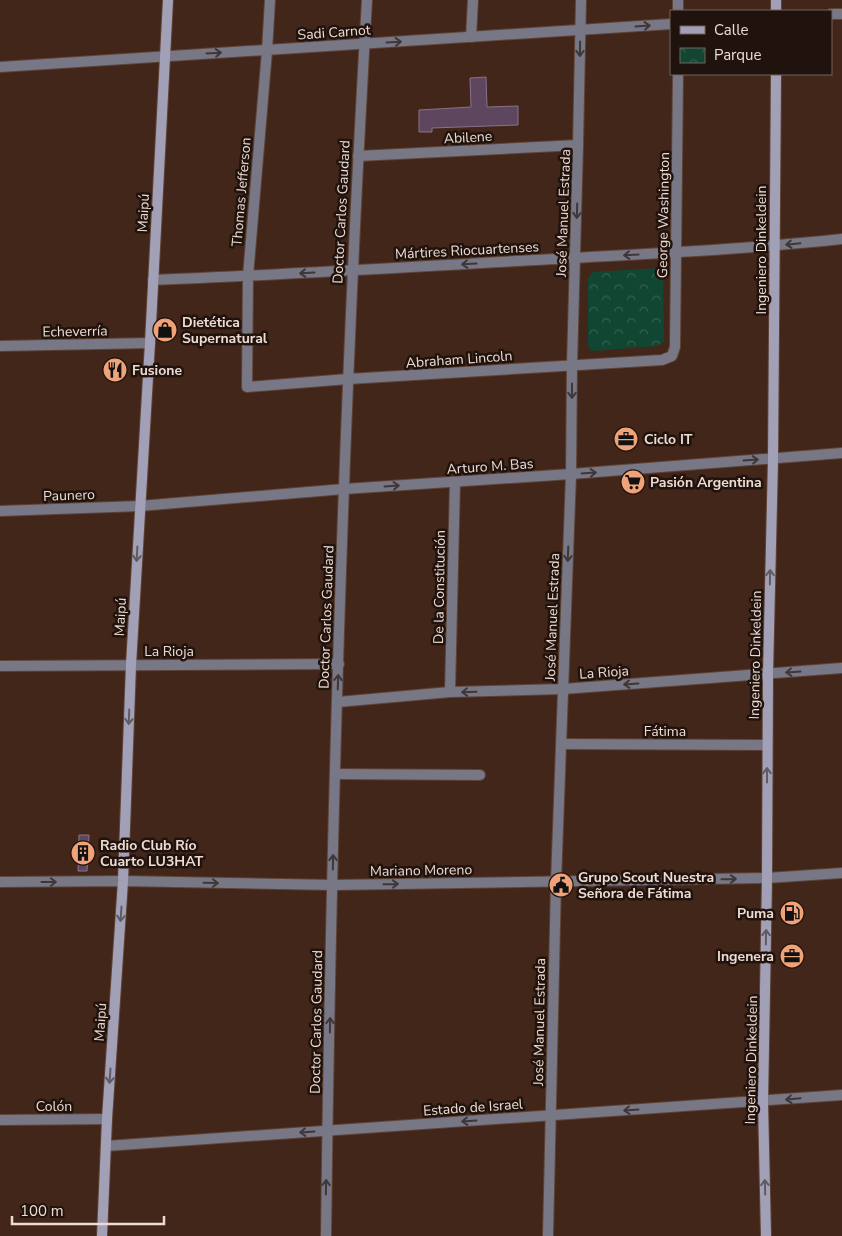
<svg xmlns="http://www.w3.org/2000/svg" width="842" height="1236" viewBox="0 0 842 1236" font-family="'Nunito Sans',sans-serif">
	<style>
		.park { fill: url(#park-crowns) }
		.building { fill: #5e475e; stroke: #8a728a }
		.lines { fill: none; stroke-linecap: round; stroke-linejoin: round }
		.minor-casing { stroke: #5e4337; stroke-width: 12 }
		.secondary-casing { stroke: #5e4337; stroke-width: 12 }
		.minor { stroke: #787785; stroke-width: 10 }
		.secondary { stroke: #a2a0b6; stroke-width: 10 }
		.oneway { stroke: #3f3637 }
		.oneway2 { stroke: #615a62 }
		.labels { text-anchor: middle; stroke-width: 5; stroke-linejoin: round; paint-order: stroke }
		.street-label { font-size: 14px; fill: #eedcd3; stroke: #20130d }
		.poi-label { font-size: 14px; font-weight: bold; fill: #eedcd3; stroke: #20130d; text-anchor: start }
	</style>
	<defs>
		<pattern id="park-crowns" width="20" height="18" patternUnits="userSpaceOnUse" patternTransform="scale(1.25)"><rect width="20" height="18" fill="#114633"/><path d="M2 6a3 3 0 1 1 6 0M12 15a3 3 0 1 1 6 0" fill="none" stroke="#346050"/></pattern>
	</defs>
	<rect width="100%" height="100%" fill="#422619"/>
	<path class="park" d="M658 268 663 275 664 342 657 346 593 351 588 347V278L593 272Z"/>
	<g class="building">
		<path d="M486 77 487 107 518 106V125L432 128V132H419V110L471 107 470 78Z"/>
		<path d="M79 835H89L87 871H78Z"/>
	</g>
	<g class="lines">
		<defs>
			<g id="minor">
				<path d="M270 0 267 51 248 276 247 387 348 379 662 360 672 356 675 347 678 74"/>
				<path d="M678 11V0"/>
				<path d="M831 14H842"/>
				<path d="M471 37 473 0"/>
				<path d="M0 67 671 24"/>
				<path d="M358 156 578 145"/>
				<path d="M153 280C281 275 408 267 536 260 638 254 740 250 842 239"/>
				<path d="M0 346 150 343"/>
				<path d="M0 511 140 506 344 489 571 474 842 453"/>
				<path d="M0 666 339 664"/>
				<path d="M450 692 455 482"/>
				<path d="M338 702 450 692 563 689 842 668"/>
				<path d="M562 744 767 745"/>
				<path d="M335 774 480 775"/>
				<path d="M0 882 123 881 333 885 767 878 842 873"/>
				<path d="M0 1120 107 1119"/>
				<path d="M106 1146 842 1095"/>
				<path d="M326 1236C331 824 343 412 367 0"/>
				<path d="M548 1236 556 882 571 474 572 365 578 145 581 0"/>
			</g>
			<g id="secondary">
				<path d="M776 11V0"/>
				<path d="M102 1236 107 1119 123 881 131 665 150 343 168 0"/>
				<path d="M766 1236 763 1102 767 878 768 674 773 459 776 74"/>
			</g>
		</defs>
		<use href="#minor" class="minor-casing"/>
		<use href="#secondary" class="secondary-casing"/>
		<use href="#minor" class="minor"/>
		<use href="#secondary" class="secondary"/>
	</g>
	<defs><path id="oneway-shaft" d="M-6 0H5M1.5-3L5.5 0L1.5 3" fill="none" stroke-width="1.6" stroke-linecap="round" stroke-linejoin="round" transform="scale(1.25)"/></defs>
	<g class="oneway">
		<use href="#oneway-shaft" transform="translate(643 26) rotate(-4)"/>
		<use href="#oneway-shaft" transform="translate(394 42) rotate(-3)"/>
		<use href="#oneway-shaft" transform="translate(580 49) rotate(91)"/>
		<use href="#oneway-shaft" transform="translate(214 53) rotate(-3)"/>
		<use href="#oneway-shaft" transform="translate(577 211) rotate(92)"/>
		<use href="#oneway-shaft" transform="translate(793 244) rotate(174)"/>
		<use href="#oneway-shaft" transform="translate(631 255) rotate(177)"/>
		<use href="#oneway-shaft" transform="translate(469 264) rotate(177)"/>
		<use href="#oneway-shaft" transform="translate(307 273) rotate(177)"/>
		<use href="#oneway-shaft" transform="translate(572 391) rotate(90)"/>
		<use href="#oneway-shaft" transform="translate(751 460) rotate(-4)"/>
		<use href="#oneway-shaft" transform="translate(589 473) rotate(-4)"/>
		<use href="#oneway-shaft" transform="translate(392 486) rotate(-4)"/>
		<use href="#oneway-shaft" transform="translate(568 554) rotate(92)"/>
		<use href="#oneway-shaft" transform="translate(793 672) rotate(176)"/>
		<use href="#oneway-shaft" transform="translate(338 682) rotate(-88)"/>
		<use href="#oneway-shaft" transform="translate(631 684) rotate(176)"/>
		<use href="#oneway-shaft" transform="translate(469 692) rotate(178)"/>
		<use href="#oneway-shaft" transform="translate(333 862) rotate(-89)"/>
		<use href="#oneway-shaft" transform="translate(729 879) rotate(-1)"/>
		<use href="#oneway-shaft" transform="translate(49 882)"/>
		<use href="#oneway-shaft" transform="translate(211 883) rotate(1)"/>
		<use href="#oneway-shaft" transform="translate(391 884) rotate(-1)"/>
		<use href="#oneway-shaft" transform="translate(330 1025) rotate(-89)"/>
		<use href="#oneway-shaft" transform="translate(793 1099) rotate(175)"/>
		<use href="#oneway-shaft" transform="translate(631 1110) rotate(176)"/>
		<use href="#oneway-shaft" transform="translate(469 1121) rotate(176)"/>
		<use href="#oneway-shaft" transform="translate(307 1132) rotate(176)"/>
		<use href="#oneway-shaft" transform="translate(326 1187) rotate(-89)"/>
	</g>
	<g class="oneway2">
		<use href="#oneway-shaft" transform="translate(137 554) rotate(93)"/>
		<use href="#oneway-shaft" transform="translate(770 577) rotate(-89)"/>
		<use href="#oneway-shaft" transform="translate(129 717) rotate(92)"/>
		<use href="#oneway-shaft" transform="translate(767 775) rotate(-90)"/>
		<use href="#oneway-shaft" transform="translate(121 914) rotate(94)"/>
		<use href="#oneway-shaft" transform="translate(766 937) rotate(-89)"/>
		<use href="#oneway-shaft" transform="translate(110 1076) rotate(94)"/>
		<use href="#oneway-shaft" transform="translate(765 1187) rotate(-91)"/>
	</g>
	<defs>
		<symbol id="shop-disc" viewBox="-11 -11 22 22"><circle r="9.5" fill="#f0a378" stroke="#20130d"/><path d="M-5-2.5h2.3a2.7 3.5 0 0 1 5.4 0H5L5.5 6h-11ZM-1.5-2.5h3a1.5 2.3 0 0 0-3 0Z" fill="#111"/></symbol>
		<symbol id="restaurant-disc" viewBox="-11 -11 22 22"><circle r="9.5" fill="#f0a378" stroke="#20130d"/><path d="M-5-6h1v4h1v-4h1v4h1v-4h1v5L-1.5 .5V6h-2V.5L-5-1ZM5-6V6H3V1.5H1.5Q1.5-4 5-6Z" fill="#111"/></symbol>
		<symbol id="office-disc" viewBox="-11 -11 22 22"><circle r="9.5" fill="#f0a378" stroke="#20130d"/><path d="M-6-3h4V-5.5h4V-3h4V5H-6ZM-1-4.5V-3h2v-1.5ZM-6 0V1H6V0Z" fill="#111"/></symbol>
		<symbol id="supermarket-disc" viewBox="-11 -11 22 22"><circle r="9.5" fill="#f0a378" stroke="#20130d"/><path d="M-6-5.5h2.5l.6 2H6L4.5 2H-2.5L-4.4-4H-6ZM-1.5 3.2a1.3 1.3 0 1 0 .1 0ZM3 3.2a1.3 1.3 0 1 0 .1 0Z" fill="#111"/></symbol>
		<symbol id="building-disc" viewBox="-11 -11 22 22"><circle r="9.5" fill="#f0a378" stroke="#20130d"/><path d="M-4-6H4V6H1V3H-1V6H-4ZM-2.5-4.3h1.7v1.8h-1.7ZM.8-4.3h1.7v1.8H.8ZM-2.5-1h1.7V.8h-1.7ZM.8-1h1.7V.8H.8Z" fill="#111"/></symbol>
		<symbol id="civic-disc" viewBox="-11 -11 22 22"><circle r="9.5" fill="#f0a378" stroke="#20130d"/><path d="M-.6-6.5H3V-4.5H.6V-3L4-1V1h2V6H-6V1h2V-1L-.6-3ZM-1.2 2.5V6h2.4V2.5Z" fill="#111"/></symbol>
		<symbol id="fuel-disc" viewBox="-11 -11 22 22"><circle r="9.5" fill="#f0a378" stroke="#20130d"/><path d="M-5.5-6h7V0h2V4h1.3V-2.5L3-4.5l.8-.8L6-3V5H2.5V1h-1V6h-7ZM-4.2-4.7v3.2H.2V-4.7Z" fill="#111"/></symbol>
	</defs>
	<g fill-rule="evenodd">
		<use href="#shop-disc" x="151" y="316" width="28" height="28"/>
		<use href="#restaurant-disc" x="101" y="356" width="28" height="28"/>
		<use href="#office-disc" x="612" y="425" width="28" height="28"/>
		<use href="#supermarket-disc" x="619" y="468" width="28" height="28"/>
		<use href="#building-disc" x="69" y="839" width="28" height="28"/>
		<use href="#civic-disc" x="547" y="871" width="28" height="28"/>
		<use href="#fuel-disc" x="778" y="899" width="28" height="28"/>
		<use href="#office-disc" x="778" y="942" width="28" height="28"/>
	</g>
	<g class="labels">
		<g class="street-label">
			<text transform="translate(334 32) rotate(-4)" y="5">Sadi Carnot</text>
			<text transform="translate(468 137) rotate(-3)" y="5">Abilene</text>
			<text transform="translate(241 192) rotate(-85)" y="5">Thomas Jefferson</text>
			<text transform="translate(341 212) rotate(-87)" y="5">Doctor Carlos Gaudard</text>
			<text transform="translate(143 213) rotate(-87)" y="5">Maipú</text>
			<text transform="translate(563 213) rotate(-88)" y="5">José Manuel Estrada</text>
			<text transform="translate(663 215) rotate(-89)" y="5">George Washington</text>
			<text transform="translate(467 250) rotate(-3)" y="5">Mártires Riocuartenses</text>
			<text transform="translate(761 250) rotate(-90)" y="5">Ingeniero Dinkeldein</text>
			<text transform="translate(75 331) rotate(-1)" y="5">Echeverría</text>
			<text transform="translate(459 359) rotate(-4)" y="5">Abraham Lincoln</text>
			<text transform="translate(490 466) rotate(-4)" y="5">Arturo M. Bas</text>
			<text transform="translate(69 495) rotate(-2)" y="5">Paunero</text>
			<text transform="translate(439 587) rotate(-89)" y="5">De la Constitución</text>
			<text transform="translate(120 617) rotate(-87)" y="5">Maipú</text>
			<text transform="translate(326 617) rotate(-88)" y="5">Doctor Carlos Gaudard</text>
			<text transform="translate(552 617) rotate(-88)" y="5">José Manuel Estrada</text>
			<text x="169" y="656">La Rioja</text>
			<text transform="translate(755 655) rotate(-89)" y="5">Ingeniero Dinkeldein</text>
			<text transform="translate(604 672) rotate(-4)" y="5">La Rioja</text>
			<text x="665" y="736">Fátima</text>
			<text transform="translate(421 870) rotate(-1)" y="5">Mariano Moreno</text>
			<text transform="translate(100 1022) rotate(-86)" y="5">Maipú</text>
			<text transform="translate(316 1022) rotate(-89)" y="5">Doctor Carlos Gaudard</text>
			<text transform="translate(539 1022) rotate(-89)" y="5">José Manuel Estrada</text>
			<text transform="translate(751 1060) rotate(-89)" y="5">Ingeniero Dinkeldein</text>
			<text x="54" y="1111">Colón</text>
			<text transform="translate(473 1107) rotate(-4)" y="5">Estado de Israel</text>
		</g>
		<g class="poi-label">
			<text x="182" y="327">Dietética<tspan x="182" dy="16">Supernatural</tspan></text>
			<text x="132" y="375">Fusione</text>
			<text x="644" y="444">Ciclo IT</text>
			<text x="650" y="487">Pasión Argentina</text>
			<text x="100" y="850">Radio Club Río<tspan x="100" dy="16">Cuarto LU3HAT</tspan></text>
			<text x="578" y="882">Grupo Scout Nuestra<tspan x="578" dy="16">Señora de Fátima</tspan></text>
			<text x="774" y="918" text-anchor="end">Puma</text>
			<text x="774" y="961" text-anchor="end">Ingenera</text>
		</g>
	</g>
	<rect x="670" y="10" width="162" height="65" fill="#20130d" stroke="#72635c"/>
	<rect x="680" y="26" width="25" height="8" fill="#a2a0b6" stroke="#72635c"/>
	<text x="714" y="35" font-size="15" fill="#eedcd3">Calle</text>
	<rect x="680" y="48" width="25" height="15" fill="url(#park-crowns)" stroke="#72635c"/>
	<text x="714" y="60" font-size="15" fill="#eedcd3">Parque</text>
	<path d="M12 1216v8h152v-8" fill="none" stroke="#eedcd3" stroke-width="2.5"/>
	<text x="20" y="1216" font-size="15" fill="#eedcd3" stroke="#20130d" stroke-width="4" paint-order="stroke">100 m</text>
</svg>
